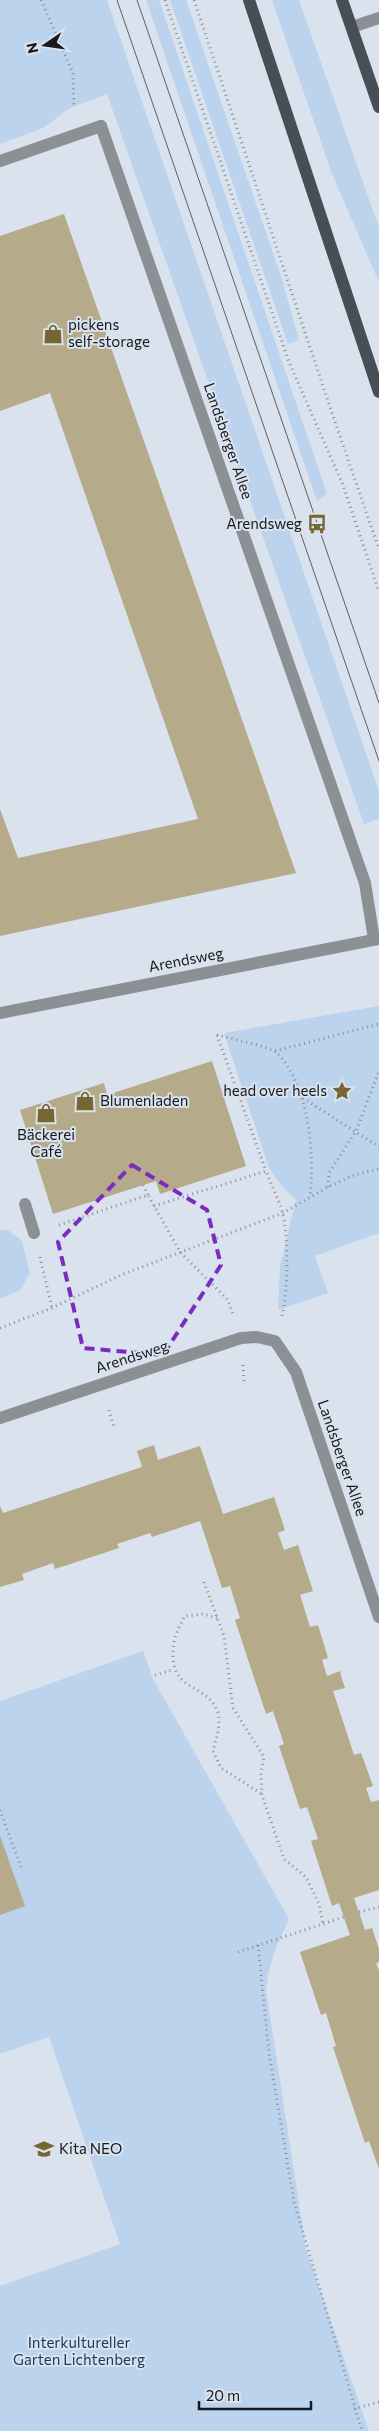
<svg xmlns="http://www.w3.org/2000/svg" width="379" height="2431" viewBox="0 0 379 2431" font-family="Commissioner,sans-serif">
	<style>
		.green { fill: #bcd3ee }
		.building { fill: #b5aa89 }
		.lines { fill: none; stroke-linecap: round; stroke-linejoin: round }
		.path { stroke: #888f97; stroke-width: 3; stroke-dasharray: 1 4; stroke-linecap: butt }
		.service { stroke: #8c9094; stroke-width: 12 }
		.minor { stroke: #8c9094; stroke-width: 12 }
		.primary { stroke: #484e55; stroke-width: 12 }
		.tram { stroke: #5c6168; stroke-width: 1 }
		.marked { fill: none; stroke: #7b2cbf; stroke-width: 4; stroke-dasharray: 10 6; stroke-linejoin: round }
		.labels { text-anchor: middle; stroke-width: 4; stroke-linejoin: round; paint-order: stroke }
		.poi-label { font-size: 15px; fill: #16191d; stroke: #d9e2ed; text-anchor: start }
		.street-label { font-size: 15px; fill: #16191d; stroke: #d9e2ed }
		.park-label { font-size: 15px; fill: #1a3b61; stroke: #d9e2ed }
	</style>
	<rect width="100%" height="100%" fill="#d9e2ed"/>
	<g class="green">
		<path d="M0 0H107L379 791V819L364 824 107 94 70 108 43 128 0 144Z"/>
		<path d="M146 0H159L327 494 317 501Z"/>
		<path d="M170 0H186L282 279 299 340 288 344Z"/>
		<path d="M272 0H299L379 228V282L332 174Z"/>
		<path d="M379 1006V1233L315 1256 328 1293 278 1310 280 1267 296 1199 284 1189 269 1168 224 1033Z"/>
		<path d="M0 1230H8L22 1241 30 1273 20 1290 0 1299Z"/>
		<path d="M143 1651 153 1679 289 1919C278 1942 268 1965 266 1990L306 2249 369 2431H0V2286L120 2244 49 2037 0 2054V1701Z"/>
	</g>
	<g class="building">
		<path d="M64 214 296 873 0 936V809L18 858 198 819 50 393 0 411V236Z"/>
		<path d="M212 1061 246 1166 160 1194 156 1181 53 1214 20 1110 104 1083 107 1095Z"/>
		<path d="M154 1445 158 1460 200 1446 223 1514 274 1497 285 1530 278 1533 284 1550 298 1545 313 1591 300 1595 310 1627 318 1625 328 1658 322 1660 327 1676 340 1671 342 1679 345 1688 333 1691 354 1755 361 1753 373 1786 366 1788 371 1802 379 1800V1890L354 1898 365 1930 372 1928 379 1949V1962L376 1963 379 1971V2169L369 2141 365 2143 333 2047 336 2046 326 2013 321 2015 300 1952 350 1935 339 1903 332 1906 311 1841 318 1839 307 1807 300 1809 279 1746 284 1744 273 1711 266 1714 235 1620 240 1618 230 1586 222 1588 200 1521 152 1537 150 1533 117 1544 119 1548 55 1569 53 1563 22 1574 24 1580 0 1587V1506L3 1513 142 1467 137 1451Z"/>
		<path d="M0 1836 25 1906 0 1915Z"/>
	</g>
	<g class="lines">
		<g class="path">
			<path d="M41 0 73 73 74 108"/>
			<path d="M165 0 289 362 343 485 379 592"/>
			<path d="M194 0C256 183 315 367 379 549"/>
			<path d="M217 1035C228 1038 270 1047 276 1052 309 1083 315 1155 310 1197"/>
			<path d="M217 1035 266 1171"/>
			<path d="M275 1051 379 1024"/>
			<path d="M303 1098 379 1147"/>
			<path d="M143 1185 148 1195"/>
			<path d="M328 1187 329 1173 356 1131 379 1071"/>
			<path d="M154 1206 266 1171C271 1184 278 1198 282 1211 289 1235 288 1293 282 1316"/>
			<path d="M59 1225 148 1195 180 1252 228 1300 233 1315"/>
			<path d="M40 1257 52 1308"/>
			<path d="M0 1328 52 1308 121 1275 283 1213 328 1187 354 1175 379 1169"/>
			<path d="M243 1365 244 1384"/>
			<path d="M109 1410 114 1428"/>
			<path d="M204 1582 224 1636 233 1708 264 1757 261 1773 262 1795 284 1859 306 1877 319 1904 323 1924"/>
			<path d="M217 1618 203 1614 185 1616C178 1628 172 1641 173 1656 174 1693 209 1684 218 1713 221 1725 216 1740 213 1751L221 1768 262 1794"/>
			<path d="M155 1675 173 1670"/>
			<path d="M0 1810 21 1867"/>
			<path d="M359 1912 379 1907"/>
			<path d="M258 1945 269 2053 294 2202 362 2431"/>
			<path d="M238 1952 344 1917"/>
			<path d="M354 2409 379 2402"/>
		</g>
		<g class="service">
			<path d="M352 27 379 18"/>
			<path d="M101 126 365 883 374 939"/>
			<path d="M25 1204 34 1233"/>
		</g>
		<g class="minor">
			<path d="M0 161 101 126"/>
			<path d="M0 1013 379 939"/>
			<path d="M0 1418 241 1338 257 1337 275 1341 296 1372 379 1617"/>
		</g>
		<g class="primary">
			<path d="M249 0 379 392"/>
			<path d="M342 0 379 107"/>
		</g>
		<g class="tram">
			<path d="M117 0 379 761"/>
			<path d="M137 0 379 703"/>
		</g>
	</g>
	<path class="marked" d="M132 1165 207 1210 221 1265 163 1355 83 1348 58 1242Z"/>
	<defs>
		<symbol id="shop-bare" viewBox="-9 -9 18 18"><path d="M-5-2.5h2.3a2.7 3.5 0 0 1 5.4 0H5L5.5 6h-11ZM-1.5-2.5h3a1.5 2.3 0 0 0-3 0Z" fill="#756633" stroke="#d9e2ed" stroke-width="2.5" paint-order="stroke"/></symbol>
		<symbol id="bus-bare" viewBox="-9 -9 18 18"><path d="M-5-6H5V4H4V6H2V4H-2V6H-4V4H-5ZM-3.5-4V0h7V-4ZM-3.5 1.2v1.5H-2V1.2ZM2 1.2v1.5H3.5V1.2Z" fill="#756633" stroke="#d9e2ed" stroke-width="2.5" paint-order="stroke"/></symbol>
		<symbol id="sight-bare" viewBox="-9 -9 18 18"><path d="M0-6L1.8-2.2L6-1.7L2.9 1.2L3.7 5.4L0 3.3L-3.7 5.4L-2.9 1.2L-6-1.7L-1.8-2.2Z" fill="#756633" stroke="#d9e2ed" stroke-width="2.5" paint-order="stroke"/></symbol>
		<symbol id="school-bare" viewBox="-9 -9 18 18"><path d="M0-5L7-2L0 1L-7-2ZM-4 1L0 2.5L4 1V4Q0 6-4 4Z" fill="#756633" stroke="#d9e2ed" stroke-width="2.5" paint-order="stroke"/></symbol>
	</defs>
	<g fill-rule="evenodd">
		<use href="#shop-bare" x="39" y="320" width="28" height="28"/>
		<use href="#bus-bare" x="303" y="510" width="28" height="28"/>
		<use href="#sight-bare" x="328" y="1077" width="28" height="28"/>
		<use href="#shop-bare" x="71" y="1087" width="28" height="28"/>
		<use href="#shop-bare" x="32" y="1099" width="28" height="28"/>
		<use href="#school-bare" x="30" y="2135" width="28" height="28"/>
	</g>
	<g class="labels">
		<g class="poi-label">
			<text x="68" y="330">pickens<tspan x="68" dy="17">self-storage</tspan></text>
			<text x="302" y="529" text-anchor="end">Arendsweg</text>
			<text x="327" y="1096" text-anchor="end">head over heels</text>
			<text x="100" y="1106">Blumenladen</text>
			<text x="46" y="1140" text-anchor="middle">Bäckerei<tspan x="46" dy="17">Café</tspan></text>
			<text x="59" y="2154">Kita NEO</text>
		</g>
		<g class="street-label">
			<text transform="translate(228 441) rotate(71)" y="5">Landsberger Allee</text>
			<text transform="translate(186 960) rotate(-11)" y="5">Arendsweg</text>
			<text transform="translate(132 1357) rotate(-18)" y="5">Arendsweg</text>
			<text transform="translate(342 1458) rotate(71)" y="5">Landsberger Allee</text>
		</g>
		<g class="park-label">
			<text x="79" y="2348">Interkultureller<tspan x="79" dy="17">Garten Lichtenberg</tspan></text>
		</g>
	</g>
	<g transform="translate(45 45) rotate(257)" stroke="#d9e2ed" stroke-width="4" paint-order="stroke">
	<path d="M0-4L9 19L0 12L-9 19Z" fill="#16191d"/>
	<text y="-8" font-size="14" font-weight="bold" text-anchor="middle" fill="#16191d">N</text>
	</g>
	<path d="M199 2401v8h112v-8" fill="none" stroke="#16191d" stroke-width="2.5"/>
	<text x="206" y="2401" font-size="15" fill="#16191d" stroke="#d9e2ed" stroke-width="4" paint-order="stroke">20 m</text>
</svg>
